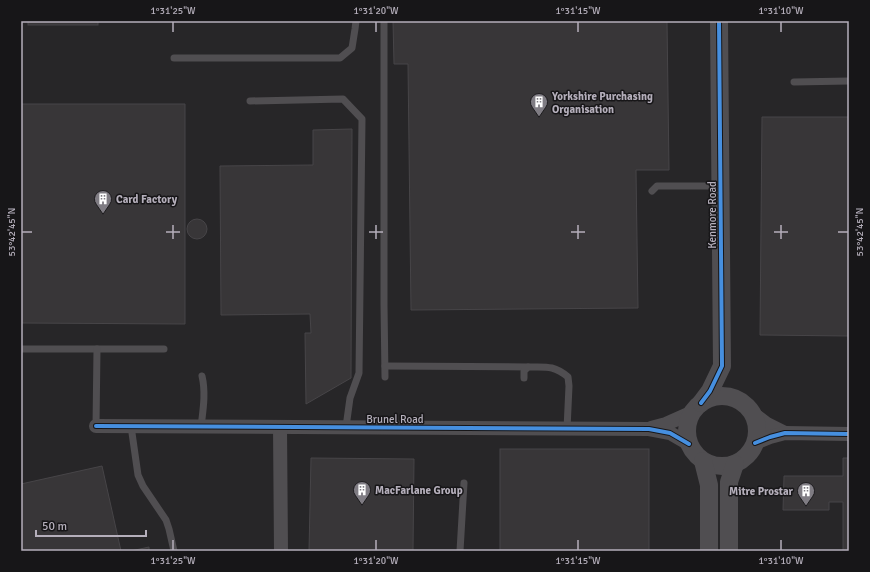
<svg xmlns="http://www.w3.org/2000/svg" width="870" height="572" viewBox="0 0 870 572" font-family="Signika,sans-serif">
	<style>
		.built { fill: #272628 }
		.building { fill: #383638; stroke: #474548 }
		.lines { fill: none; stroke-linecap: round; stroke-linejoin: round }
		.service { stroke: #504e51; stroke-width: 7 }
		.minor { stroke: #504e51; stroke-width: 14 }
		.tertiary { stroke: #504e51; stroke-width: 18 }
		.cycleway-casing { stroke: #171618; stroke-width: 6 }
		.cycleway { stroke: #468fdf; stroke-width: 4 }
		.ticks { fill: none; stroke: #b5afbb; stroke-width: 1.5 }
		.labels { text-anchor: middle; stroke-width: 3; stroke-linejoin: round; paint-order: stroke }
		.poi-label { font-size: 11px; font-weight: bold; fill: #b5afbb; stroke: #171618; text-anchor: start }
		.street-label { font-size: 11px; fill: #b5afbb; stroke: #171618 }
		.neatline { fill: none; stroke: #b5afbb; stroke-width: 1.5 }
		.ticks-label { font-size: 10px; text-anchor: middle; fill: #b5afbb }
	</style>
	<rect width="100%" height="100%" fill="#1c1c1c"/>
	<rect class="built" x="21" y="21" width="828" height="530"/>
	<g class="building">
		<rect x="28" y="21" width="70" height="4"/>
		<path d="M393 21H667L669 170H636L638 308 411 310 408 64H394Z"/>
		<path d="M21 104H185V324L21 323Z"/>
		<path d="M762 117H849V336L760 335Z"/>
		<path d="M352 129 351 378 306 404 305 333H311L310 314 221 315 220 166 313 165V130Z"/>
		<circle cx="197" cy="229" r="10"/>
		<rect x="500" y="449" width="149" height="102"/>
		<path d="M311 458 414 459 413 551H309Z"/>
		<path d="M843 458H849V551H843V502H829V510H783L784 476H843Z"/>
		<path d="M102 466 121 551H21V484Z"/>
		<path d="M149 547V551H131Z"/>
	</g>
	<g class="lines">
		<g class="service">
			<path d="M384 21V305L385 377"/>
			<path d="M174 58H340L352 48 355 29 356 21"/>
			<path d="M794 82 849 81"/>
			<path d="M250 101 343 99 362 119 359 373 350 398 346 427"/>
			<path d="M652 191 657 186H720"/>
			<path d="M21 349H164"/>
			<path d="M385 366 528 367"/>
			<path d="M524 378V371L528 367C546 367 554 365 568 377L569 386 567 429"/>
			<path d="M96 426 97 349"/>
			<path d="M131 426 138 475 143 486 166 520 169 529 174 551"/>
			<path d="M201 427C203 410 206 393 202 376"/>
			<path d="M460 551 464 483"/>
		</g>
		<g class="minor">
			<path d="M751 412 767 424 785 433"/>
			<path d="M96 426 649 429 670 433 689 444"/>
			<path d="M280 427 281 551"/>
			<path d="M651 428 666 424 693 412"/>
			<path d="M755 443 770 437 785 433 849 434"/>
		</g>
		<g class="tertiary">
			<circle cx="722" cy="431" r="35"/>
			<path d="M701 403 710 391 722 366 719 21"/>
			<path d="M703 461 709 485V551"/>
			<path d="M729 551V482L735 464"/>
		</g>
		<defs>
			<g id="cycleway">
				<path d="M701 403 710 391 722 366 719 21"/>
				<path d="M96 426 649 429 670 433 689 444"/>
				<path d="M755 443 770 437 785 433 849 434"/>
			</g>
		</defs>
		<use href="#cycleway" class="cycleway-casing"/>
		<use href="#cycleway" class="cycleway"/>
	</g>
	<path class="ticks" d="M173 22V32M376 22V32M578 22V32M781 22V32M173 225V239M376 225V239M578 225V239M781 225V239M22 232H32M166 232H180M369 232H383M571 232H585M774 232H788M838 232H848M173 540V550M376 540V550M578 540V550M781 540V550"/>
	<defs>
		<symbol id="building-pin" viewBox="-11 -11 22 30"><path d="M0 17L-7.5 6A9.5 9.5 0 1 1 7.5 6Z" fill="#7f7c83" stroke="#171618"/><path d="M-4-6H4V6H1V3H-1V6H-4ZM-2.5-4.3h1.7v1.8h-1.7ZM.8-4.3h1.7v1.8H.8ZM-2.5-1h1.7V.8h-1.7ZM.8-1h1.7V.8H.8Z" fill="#fff"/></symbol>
	</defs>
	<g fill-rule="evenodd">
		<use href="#building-pin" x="529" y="92" width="20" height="27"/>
		<use href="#building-pin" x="93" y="189" width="20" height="27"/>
		<use href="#building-pin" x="352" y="480" width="20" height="27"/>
		<use href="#building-pin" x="796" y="481" width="20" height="27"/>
	</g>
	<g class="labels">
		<g class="poi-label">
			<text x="552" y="100">Yorkshire Purchasing<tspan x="552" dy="13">Organisation</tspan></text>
			<text x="116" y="203">Card Factory</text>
			<text x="375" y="494">MacFarlane Group</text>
			<text x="793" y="495" text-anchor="end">Mitre Prostar</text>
		</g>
		<g class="street-label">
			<text transform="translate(712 215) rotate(-90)" y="4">Kenmore Road</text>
			<text x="395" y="423">Brunel Road</text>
		</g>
	</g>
	<rect width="870" height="572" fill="none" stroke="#171618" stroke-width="44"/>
	<path d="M36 530v6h110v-6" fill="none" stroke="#b5afbb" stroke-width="2"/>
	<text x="42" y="530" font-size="12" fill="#b5afbb" stroke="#171618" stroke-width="3" paint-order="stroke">50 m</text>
	<rect x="22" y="22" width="826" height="528" class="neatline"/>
	<g class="ticks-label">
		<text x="173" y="14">1°31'25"W</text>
		<text x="376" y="14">1°31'20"W</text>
		<text x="578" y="14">1°31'15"W</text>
		<text x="781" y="14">1°31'10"W</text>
		<text transform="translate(11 232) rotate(-90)" y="4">53°42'45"N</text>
		<text transform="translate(859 232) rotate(-90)" y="4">53°42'45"N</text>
		<text x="173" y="564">1°31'25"W</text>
		<text x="376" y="564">1°31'20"W</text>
		<text x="578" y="564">1°31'15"W</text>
		<text x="781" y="564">1°31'10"W</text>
	</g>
</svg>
